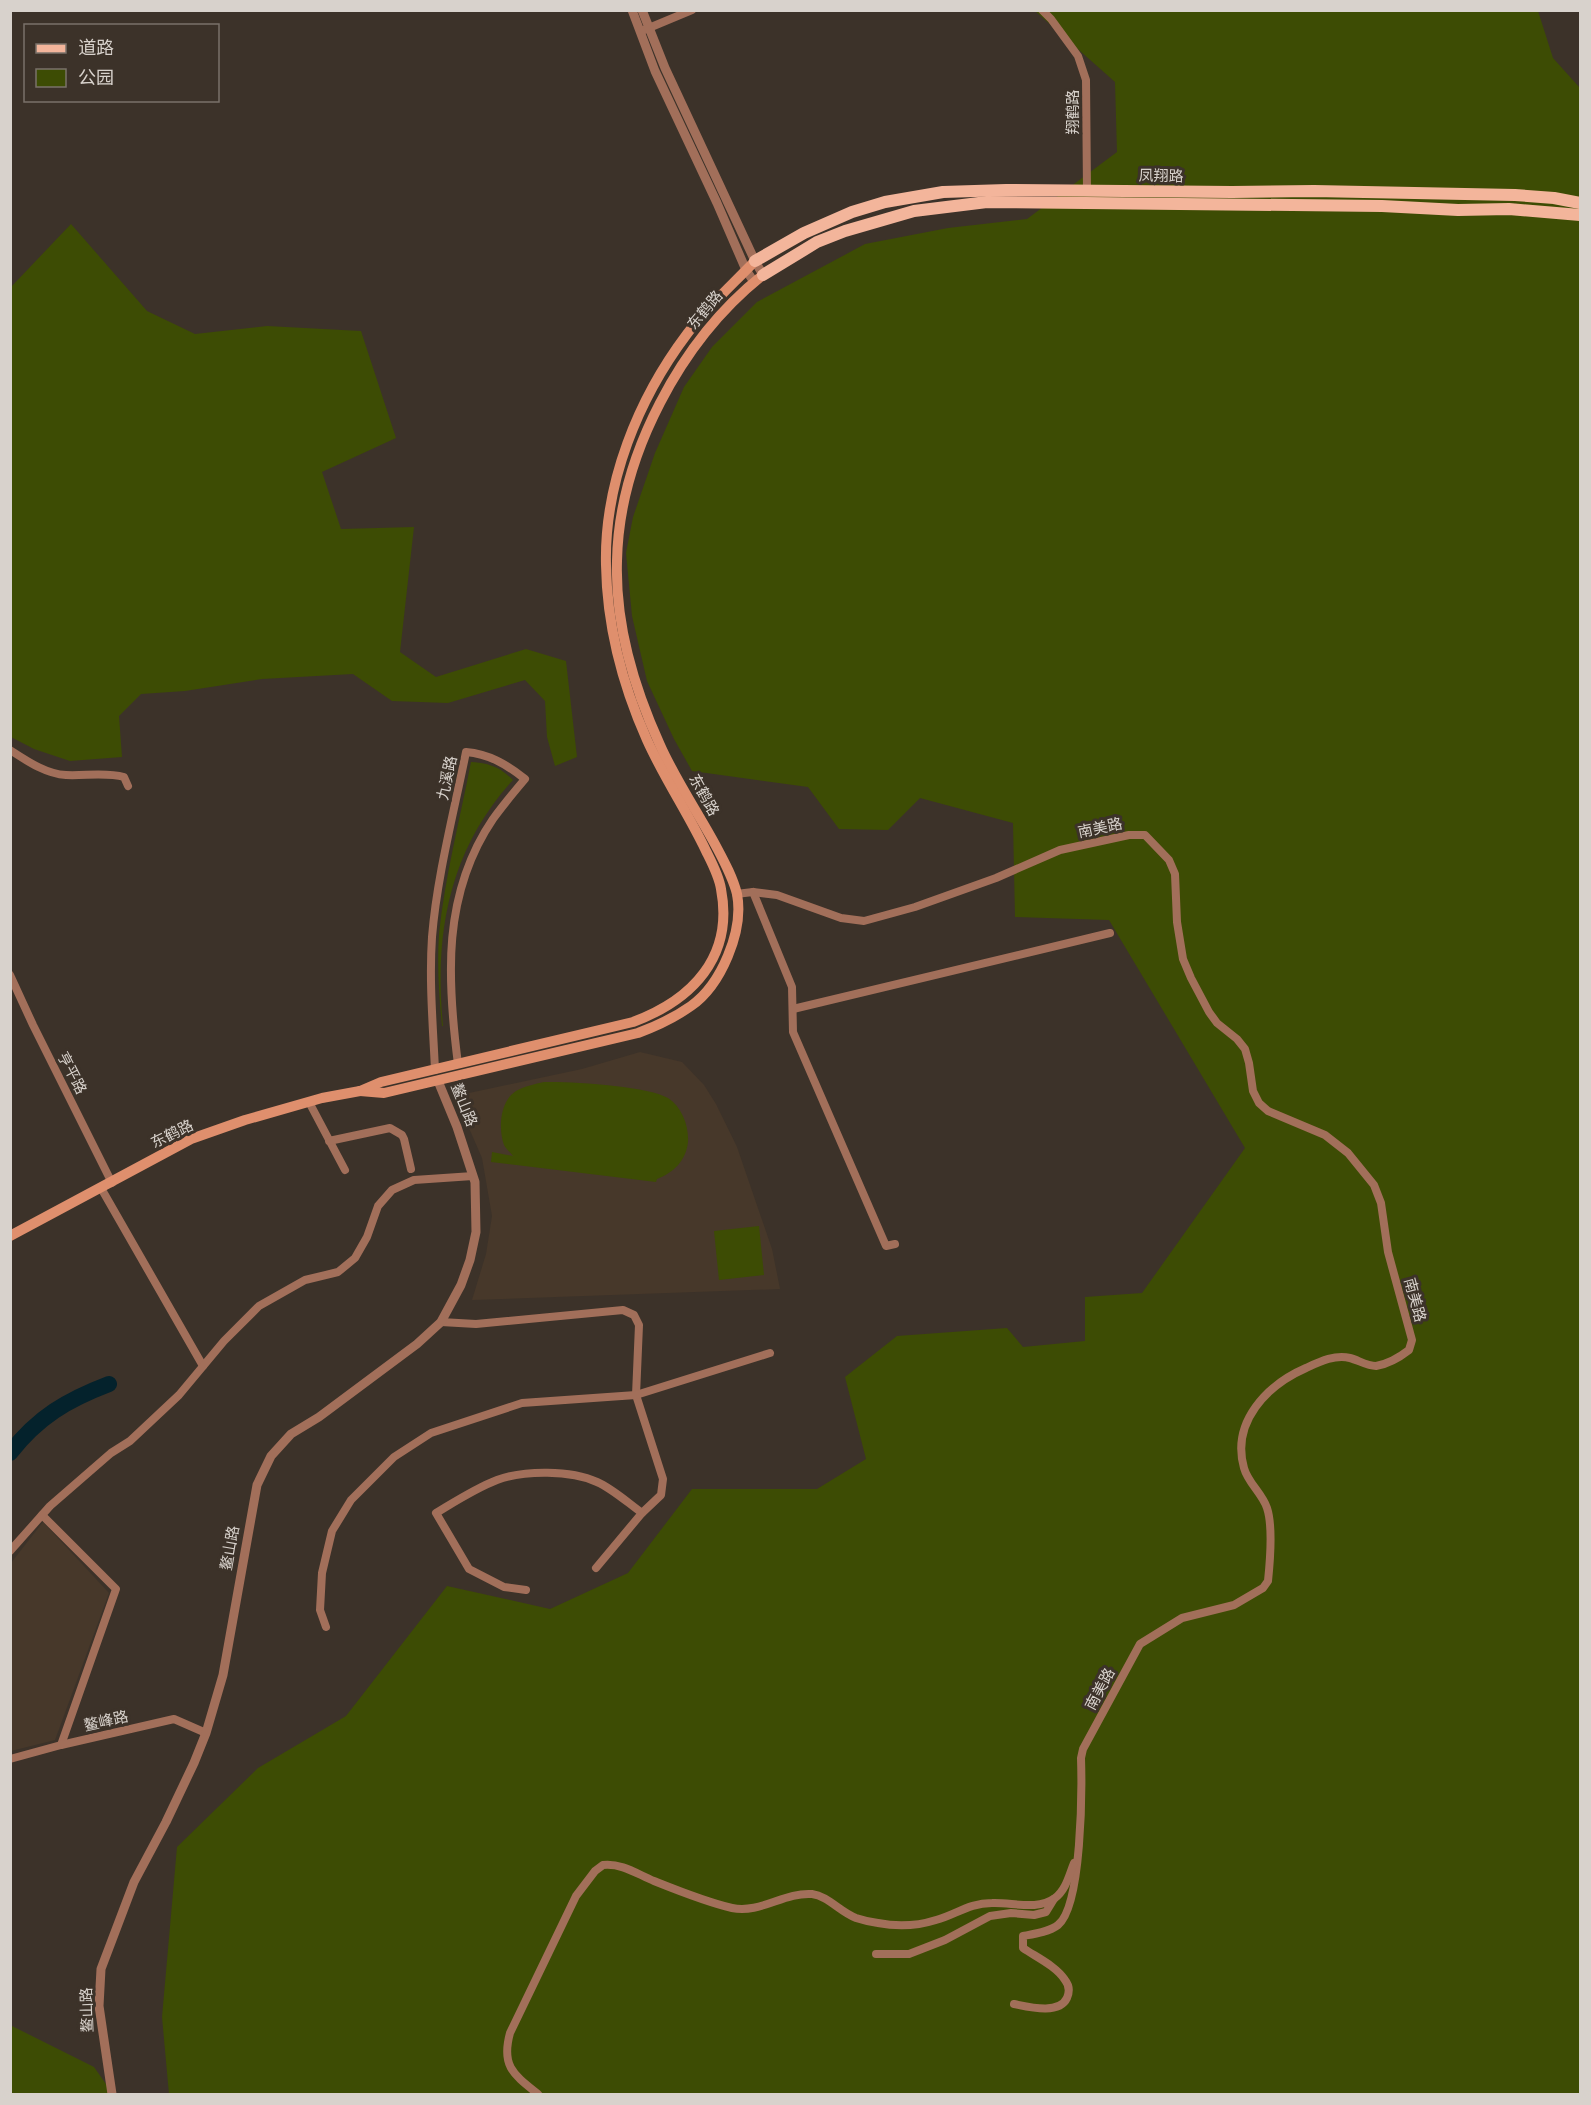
<svg xmlns="http://www.w3.org/2000/svg" width="1591" height="2105" viewBox="0 0 1591 2105" font-family="'Public Sans','Noto Sans SC',sans-serif">
	<style>
		.built { fill: #47382a }
		.green { fill: #3d4c04 }
		.lines { fill: none; stroke-linecap: round; stroke-linejoin: round }
		.river { stroke: #04222c; stroke-width: 16 }
		.minor { stroke: #a26f5a; stroke-width: 8 }
		.tertiary { stroke: #a26f5a; stroke-width: 9 }
		.secondary { stroke: #df8f6d; stroke-width: 10 }
		.primary { stroke: #f3b59b; stroke-width: 12 }
		.labels { text-anchor: middle; stroke-width: 6; stroke-linejoin: round; paint-order: stroke }
		.street-label { font-size: 15px; fill: #d8d2cc; stroke: #3c3229 }
	</style>
	<rect width="100%" height="100%" fill="#3c3229"/>
	<g class="built">
		<path d="M640 1052 682 1062 704 1085 716 1104 737 1147 772 1249 780 1289 472 1300 486 1254 492 1216 482 1158 455 1096 582 1069Z"/>
		<path d="M43 1522 109 1593 55 1740 11 1751V1563Z"/>
	</g>
	<g class="green">
		<path d="M1035 11H1538L1553 58 1580 88V2094H169L162 2017 177 1847 258 1768 346 1716 447 1586 550 1609 628 1573 692 1489H817L866 1459 845 1377 897 1336 1007 1328 1023 1347 1085 1341V1297L1142 1293 1245 1148 1109 920 1015 917 1013 823 920 798 888 830 839 829 808 787 692 771 674 739 647 681 632 616 626 553 633 517 655 453 684 387 712 347 757 302 865 244 948 228 1027 219 1117 152 1115 82Z"/>
		<path d="M71 224 147 311 195 334 267 326 361 331 396 438 322 472 341 529 414 527 400 652 436 677 526 649 566 661 577 757 555 766 547 737 545 701 525 680 448 703 392 701 353 674 262 679 185 691 141 694 119 716 122 757 70 761 34 749 11 737V287Z"/>
		<path d="M471 762C489 763 500 767 513 780 449 850 434 934 443 1026H442C439 996 437 965 439 934 445 876 460 819 471 762Z"/>
		<path d="M544 1082C569 1081 649 1086 668 1098 682 1107 689 1126 688 1142 686 1161 673 1173 657 1179L656 1182 491 1162 492 1152 513 1156C510 1152 506 1149 504 1145 498 1128 500 1101 516 1091 525 1086 535 1084 544 1082Z"/>
		<path d="M759 1226 764 1275 719 1280 714 1231Z"/>
		<path d="M10 2025 94 2067 113 2094H11Z"/>
	</g>
	<g class="lines">
		<path class="river" d="M10 1453C38 1417 67 1400 109 1384"/>
		<g class="minor">
			<path d="M1042 10 1051 19 1078 56 1086 80 1087 191"/>
			<path d="M644 30 692 10"/>
			<path d="M10 750C27 761 46 774 66 775 85 776 106 772 124 777L128 786"/>
			<path d="M753 892 792 987 793 1032 886 1246 895 1244"/>
			<path d="M736 894 753 892 777 895 841 918 864 921 915 907 996 878 1060 850 1129 835H1145L1169 860 1175 874 1177 922 1183 959 1191 978 1209 1012 1217 1023 1237 1039 1245 1049 1249 1063 1253 1091 1259 1103 1268 1111 1325 1135 1348 1153 1374 1185 1381 1203 1388 1252 1412 1340 1409 1350C1400 1357 1388 1364 1376 1366 1367 1366 1358 1360 1350 1358 1335 1354 1319 1362 1306 1368 1267 1385 1231 1422 1244 1468 1248 1483 1262 1493 1267 1508 1273 1526 1270 1562 1268 1581L1263 1588 1234 1605 1182 1618 1140 1644 1083 1749 1081 1758C1082 1789 1082 1906 1058 1925 1049 1932 1034 1934 1023 1936V1948C1036 1957 1056 1966 1065 1980 1069 1985 1070 1991 1067 1998 1059 2015 1029 2007 1014 2004"/>
			<path d="M10 975 33 1025 112 1183"/>
			<path d="M793 1009 1110 933"/>
			<path d="M435 1070C433 1026 429 981 432 937 437 876 454 812 466 752 489 754 506 764 525 779 514 792 503 805 493 819 442 894 447 979 458 1064"/>
			<path d="M309 1102 345 1170"/>
			<path d="M329 1141 390 1128 402 1135 404 1139 411 1169"/>
			<path d="M101 1188 203 1366"/>
			<path d="M441 1322 476 1324 623 1310 634 1315 639 1325 636 1395 663 1479 661 1495 642 1513 596 1568"/>
			<path d="M42 1515 116 1589 61 1745"/>
			<path d="M10 1551 50 1506 111 1453 130 1441 179 1395 224 1341 259 1306 305 1280 338 1272 355 1258 367 1237 378 1206 392 1190 414 1180 473 1176"/>
			<path d="M526 1590 504 1587 469 1569 436 1513C456 1501 476 1488 497 1480 524 1470 571 1470 597 1482 613 1489 628 1503 642 1513"/>
			<path d="M326 1627 320 1610 322 1573 332 1531 351 1500 394 1457 431 1433 522 1403 636 1395 770 1353"/>
			<path d="M10 1759 61 1745 174 1719 206 1733"/>
			<path d="M876 1954H909L945 1940 990 1916 1011 1913 1034 1915 1046 1912 1054 1899"/>
			<path d="M538 2094C513 2074 501 2066 510 2033L576 1896 595 1871 603 1865C622 1863 637 1874 654 1881 679 1891 706 1902 732 1908 760 1914 784 1892 812 1894 828 1896 840 1912 856 1918 862 1920 871 1922 878 1923 898 1927 917 1926 936 1920 957 1914 969 1903 992 1903 1012 1902 1037 1911 1055 1898 1066 1890 1069 1875 1074 1863"/>
		</g>
		<g class="tertiary">
			<path d="M632 10 655 71 717 203 746 270 754 282"/>
			<path d="M642 10 665 68 755 261 763 275"/>
			<path d="M112 2094 99 2006 101 1969 134 1882 166 1822 194 1763 206 1733 223 1675 257 1485 271 1456 291 1434 319 1417 417 1344 441 1322 461 1285 470 1260 476 1232 475 1182 457 1127 438 1081"/>
		</g>
		<g class="secondary">
			<path d="M360 1091 384 1093 638 1033C657 1026 674 1018 691 1006 721 985 744 931 737 894 733 878 725 863 717 848 699 814 676 781 660 745 634 688 615 624 617 561 619 456 681 340 763 275"/>
			<path d="M10 1236 191 1139 245 1120 322 1098 360 1091 381 1082 633 1022C692 1000 734 957 721 889 719 876 712 863 706 851 688 813 664 778 647 740 622 684 607 626 606 565 604 483 638 399 687 334 707 307 732 285 755 261"/>
		</g>
		<g class="primary">
			<path d="M755 261 804 233 852 212 885 202 943 192 1006 190 1232 192 1314 191 1515 195 1554 198 1580 203"/>
			<path d="M763 275 817 242 845 231 914 211 987 202 1382 206 1458 210 1509 209 1580 215"/>
		</g>
	</g>
	<g class="labels">
		<g class="street-label">
			<text transform="translate(1073 112) rotate(-90)" y="5">翔鹤路</text>
			<text transform="translate(1161 176) rotate(1)" y="5">凤翔路</text>
			<text transform="translate(705 310) rotate(-50)" y="5">东鹤路</text>
			<text transform="translate(447 778) rotate(-78)" y="5">九溪路</text>
			<text transform="translate(704 795) rotate(61)" y="5">东鹤路</text>
			<text transform="translate(1100 828) rotate(-12)" y="5">南美路</text>
			<text transform="translate(72 1073) rotate(63)" y="5">亨平路</text>
			<text transform="translate(464 1105) rotate(68)" y="5">鳌山路</text>
			<text transform="translate(172 1134) rotate(-26)" y="5">东鹤路</text>
			<text transform="translate(1415 1300) rotate(75)" y="5">南美路</text>
			<text transform="translate(230 1548) rotate(-80)" y="5">鳌山路</text>
			<text transform="translate(1100 1689) rotate(-62)" y="5">南美路</text>
			<text transform="translate(106 1721) rotate(-13)" y="5">鳌峰路</text>
			<text transform="translate(87 2010) rotate(-92)" y="5">鳌山路</text>
		</g>
	</g>
	<rect width="1591" height="2105" fill="none" stroke="#d8d2cc" stroke-width="24"/>
	<rect x="24" y="24" width="195" height="78" fill="#3c3229" stroke="#7a726a" stroke-width="1.5"/>
	<rect x="36" y="44" width="30" height="9" fill="#f3b59b" stroke="#7a726a" stroke-width="1.5"/>
	<text x="78" y="54" font-size="18" fill="#d8d2cc">道路</text>
	<rect x="36" y="69" width="30" height="18" fill="#3d4c04" stroke="#7a726a" stroke-width="1.5"/>
	<text x="78" y="84" font-size="18" fill="#d8d2cc">公园</text>
</svg>
